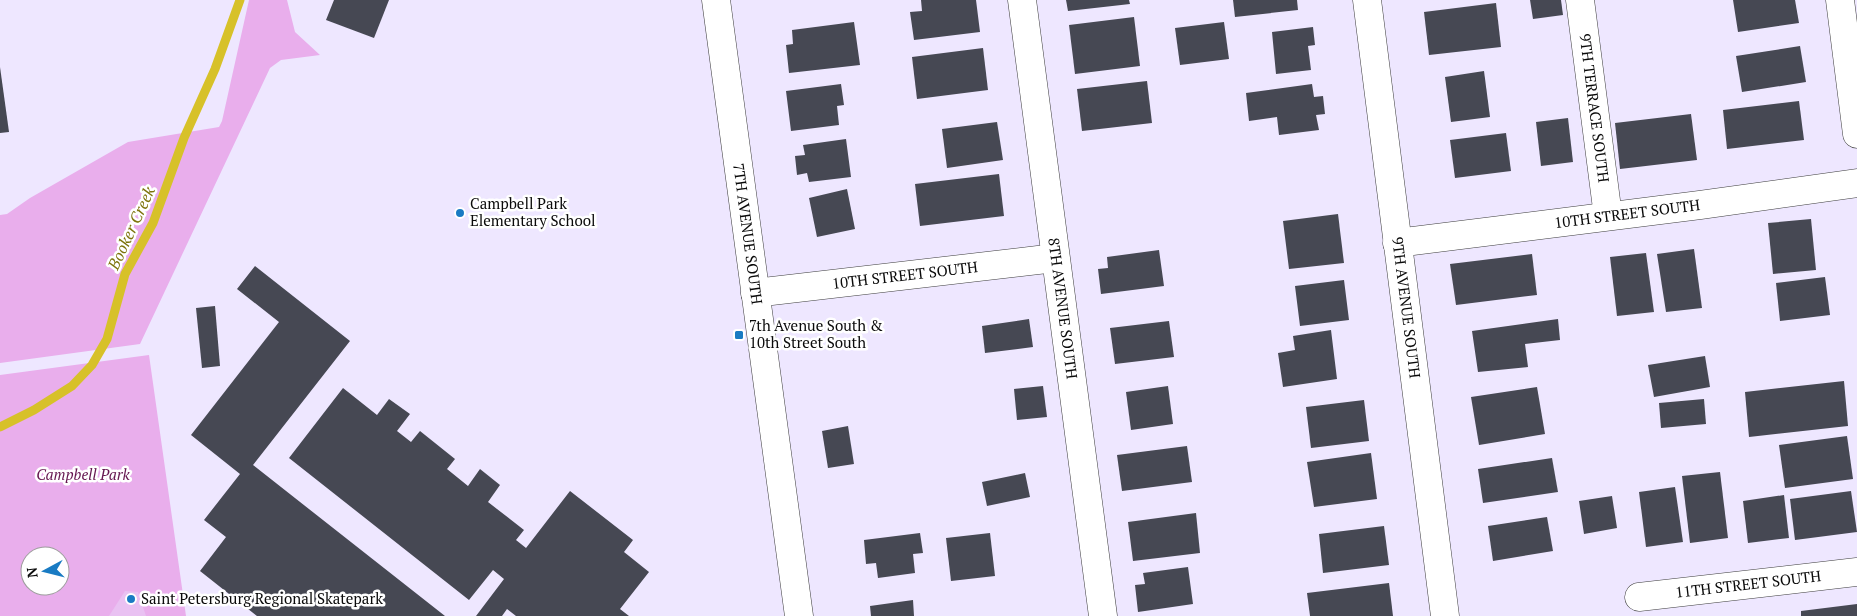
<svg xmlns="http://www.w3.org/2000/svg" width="1857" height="616" viewBox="0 0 1857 616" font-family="'PT Serif',serif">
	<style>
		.green { fill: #e9aeec; fill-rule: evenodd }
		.pitch { fill: #e9c1f2 }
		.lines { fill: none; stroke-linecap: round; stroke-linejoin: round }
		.stream { stroke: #d7c129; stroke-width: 9 }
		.building { fill: #464853 }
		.minor-casing { stroke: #3d3d3d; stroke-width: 29 }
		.minor { stroke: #fff; stroke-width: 28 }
		.poi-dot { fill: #197bc3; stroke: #fff; stroke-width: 2 }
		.labels { text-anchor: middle; stroke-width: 5; stroke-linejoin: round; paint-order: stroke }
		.street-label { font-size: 15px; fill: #0a0a0a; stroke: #fff }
		.poi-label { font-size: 15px; fill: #0a0a0a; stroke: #fff; text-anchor: start }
		.park-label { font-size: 15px; font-style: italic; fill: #651750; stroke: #fff }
		.water-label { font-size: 16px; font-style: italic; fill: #7e740d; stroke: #fff }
	</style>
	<rect width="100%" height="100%" fill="#eee7ff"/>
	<g class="green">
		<path d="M249 0H287L295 32 320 55 281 60 270 68 140 344 0 363V215L7 214 30 198 128 142 219 127 222 121Z"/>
		<path d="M149 355 186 616H0V375ZM30 556H60V586H30Z"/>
	</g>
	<path class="pitch" d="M125 591 138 592 146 616H109Z"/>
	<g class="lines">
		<path class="stream" d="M0 427 34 410 72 386 92 365 107 339 125 274 153 223 184 138 215 69 240 0"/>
	</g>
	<g class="building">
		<path d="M334 0H389L374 38 326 20Z"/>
		<path d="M921 0H976L980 32 914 40 910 12 922 11Z"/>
		<path d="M1066 0H1129L1130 4 1068 11Z"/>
		<path d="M1233 0H1297L1298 10 1235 17Z"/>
		<path d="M1530 0H1561L1563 15 1533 19Z"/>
		<path d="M1733 0H1795L1799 23 1738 32Z"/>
		<path d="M1496 3 1501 47 1429 55 1424 12Z"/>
		<path d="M1134 17 1140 66 1075 74 1069 25Z"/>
		<path d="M854 22 860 65 789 73 786 45 793 44 792 30Z"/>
		<path d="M1224 22 1229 59 1180 65 1175 28Z"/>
		<path d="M1313 27 1315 45 1308 46 1311 70 1276 74 1272 32Z"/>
		<path d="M1800 46 1806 82 1742 92 1736 56Z"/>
		<path d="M983 48 988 90 917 99 912 57Z"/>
		<path d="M0 67 9 132 0 133Z"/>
		<path d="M1484 71 1490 117 1451 122 1445 77Z"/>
		<path d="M1147 81 1152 123 1082 131 1077 89Z"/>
		<path d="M841 84 844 105 837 106 839 125 791 131 786 91Z"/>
		<path d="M1312 84 1314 97 1323 96 1325 114 1316 115 1319 130 1279 135 1277 117 1249 121 1246 93Z"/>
		<path d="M1799 101 1804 140 1727 149 1723 110Z"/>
		<path d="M1691 114 1697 160 1620 169 1615 123Z"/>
		<path d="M1568 118 1573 162 1541 166 1536 122Z"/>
		<path d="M997 122 1003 160 947 168 942 129Z"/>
		<path d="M1506 133 1511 171 1455 178 1450 140Z"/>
		<path d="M846 139 851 177 809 182 807 173 797 175 795 156 805 155 803 145Z"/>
		<path d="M999 174 1004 216 920 226 915 184Z"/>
		<path d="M847 189 855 229 817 237 809 198Z"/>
		<path d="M1338 214 1344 263 1289 269 1283 221Z"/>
		<path d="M1811 219 1816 270 1773 274 1768 223Z"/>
		<path d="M1694 249 1702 308 1666 312 1657 254Z"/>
		<path d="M1159 250 1164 286 1101 294 1098 269 1108 268 1107 257Z"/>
		<path d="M1646 253 1654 312 1617 316 1610 257Z"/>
		<path d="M1532 254 1537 295 1456 305 1450 264Z"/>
		<path d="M255 266 350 341 253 465 445 616H257L200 571 226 537 204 520 240 474 191 435 279 322 237 289Z"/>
		<path d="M1825 277 1830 315 1780 321 1776 283Z"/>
		<path d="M1344 280 1349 320 1300 326 1295 286Z"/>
		<path d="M215 306 220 366 202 368 196 308Z"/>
		<path d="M1029 319 1033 347 985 353 982 326Z"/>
		<path d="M1558 319 1560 340 1525 344 1528 367 1478 372 1472 331Z"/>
		<path d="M1169 321 1174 357 1115 364 1110 328Z"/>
		<path d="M1331 330 1337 379 1283 387 1278 353 1295 350 1293 336Z"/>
		<path d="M1705 356 1710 387 1654 397 1648 365Z"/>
		<path d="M1844 381 1848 426 1749 437 1745 392Z"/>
		<path d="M1043 386 1047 417 1017 420 1014 389Z"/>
		<path d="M1168 386 1173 424 1131 430 1126 392Z"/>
		<path d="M1537 387 1545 434 1479 445 1471 397Z"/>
		<path d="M343 388 377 415 389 399 410 414 397 431 411 442 420 431 455 459 447 469 468 486 480 469 500 485 488 502 524 530 516 540 526 548 570 491 633 540 624 552 649 572 620 609 629 616H516L507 609 502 616H476L504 579 493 570 469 600 289 458Z"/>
		<path d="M1704 399 1706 424 1661 428 1659 403Z"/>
		<path d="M1364 400 1369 441 1311 448 1306 407Z"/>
		<path d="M848 426 854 464 828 468 822 431Z"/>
		<path d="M1847 436 1853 479 1785 488 1779 445Z"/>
		<path d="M1187 446 1192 482 1122 491 1117 455Z"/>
		<path d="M1371 453 1377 499 1314 507 1307 462Z"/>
		<path d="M1552 458 1558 492 1483 503 1478 469Z"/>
		<path d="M1720 472 1728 538 1690 543 1682 476Z"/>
		<path d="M1025 473 1030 497 987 506 982 482Z"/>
		<path d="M1675 487 1683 542 1646 547 1639 492Z"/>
		<path d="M1851 491 1857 532 1795 540 1790 499Z"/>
		<path d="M1784 495 1789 538 1748 543 1743 501Z"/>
		<path d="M1612 496 1617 528 1584 534 1579 501Z"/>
		<path d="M1196 513 1200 553 1133 561 1128 522Z"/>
		<path d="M1547 517 1553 551 1493 561 1488 526Z"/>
		<path d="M1384 526 1389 565 1323 573 1319 534Z"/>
		<path d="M920 533 923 553 913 554 915 573 878 578 876 563 866 564 864 540Z"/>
		<path d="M990 533 995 576 951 581 946 538Z"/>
		<path d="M1188 567 1193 604 1138 612 1135 585 1145 584 1143 573Z"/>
		<path d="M1389 583 1393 616H1310L1307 593Z"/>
		<path d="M913 600 914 616H871L870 606Z"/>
		<path d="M1857 604V616H1801V611Z"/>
	</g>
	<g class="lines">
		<defs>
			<g id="minor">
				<path id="s1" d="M716 0 799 616"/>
				<path id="s2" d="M1022 0 1103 616"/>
				<path id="s3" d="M1367 0 1445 616"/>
				<path id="s4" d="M1580 0 1608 216"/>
				<path d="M1840 0 1857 134"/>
				<path id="s5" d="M1397 243 1700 205 1857 183"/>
				<path id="s6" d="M755 293 1055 258"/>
				<path id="s7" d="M1639 597 1857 572"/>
			</g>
		</defs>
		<use href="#minor" class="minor-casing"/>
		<use href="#minor" class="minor"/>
	</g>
	<g class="poi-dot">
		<circle cx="460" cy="213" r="5"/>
		<rect x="734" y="330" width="10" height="10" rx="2.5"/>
		<circle cx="131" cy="599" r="5"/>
	</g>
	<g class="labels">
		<g class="street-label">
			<text dy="5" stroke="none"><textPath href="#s4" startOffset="109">9TH TERRACE SOUTH</textPath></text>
			<text dy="5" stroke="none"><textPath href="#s5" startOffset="232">10TH STREET SOUTH</textPath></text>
			<text dy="5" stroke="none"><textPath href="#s1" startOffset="236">7TH AVENUE SOUTH</textPath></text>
			<text dy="5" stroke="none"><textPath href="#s6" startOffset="151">10TH STREET SOUTH</textPath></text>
			<text dy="5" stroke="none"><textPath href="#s2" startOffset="311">8TH AVENUE SOUTH</textPath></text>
			<text dy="5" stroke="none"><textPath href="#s3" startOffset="310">9TH AVENUE SOUTH</textPath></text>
			<text dy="5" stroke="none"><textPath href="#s7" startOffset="110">11TH STREET SOUTH</textPath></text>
		</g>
		<g class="poi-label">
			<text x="470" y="209">Campbell Park<tspan x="470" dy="17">Elementary School</tspan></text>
			<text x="749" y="331">7th Avenue South &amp;<tspan x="749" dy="17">10th Street South</tspan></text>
			<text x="141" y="604">Saint Petersburg Regional Skatepark</text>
		</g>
		<g class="park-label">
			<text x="83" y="480">Campbell Park</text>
		</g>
		<g class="water-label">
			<text transform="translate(131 228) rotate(-65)" y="6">Booker Creek</text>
		</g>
	</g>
	<g transform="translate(45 571) rotate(263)"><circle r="24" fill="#ffffff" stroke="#9d9d9d"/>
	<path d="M0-4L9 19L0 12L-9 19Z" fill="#197bc3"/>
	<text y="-8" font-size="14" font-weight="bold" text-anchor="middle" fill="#0a0a0a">N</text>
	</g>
</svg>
